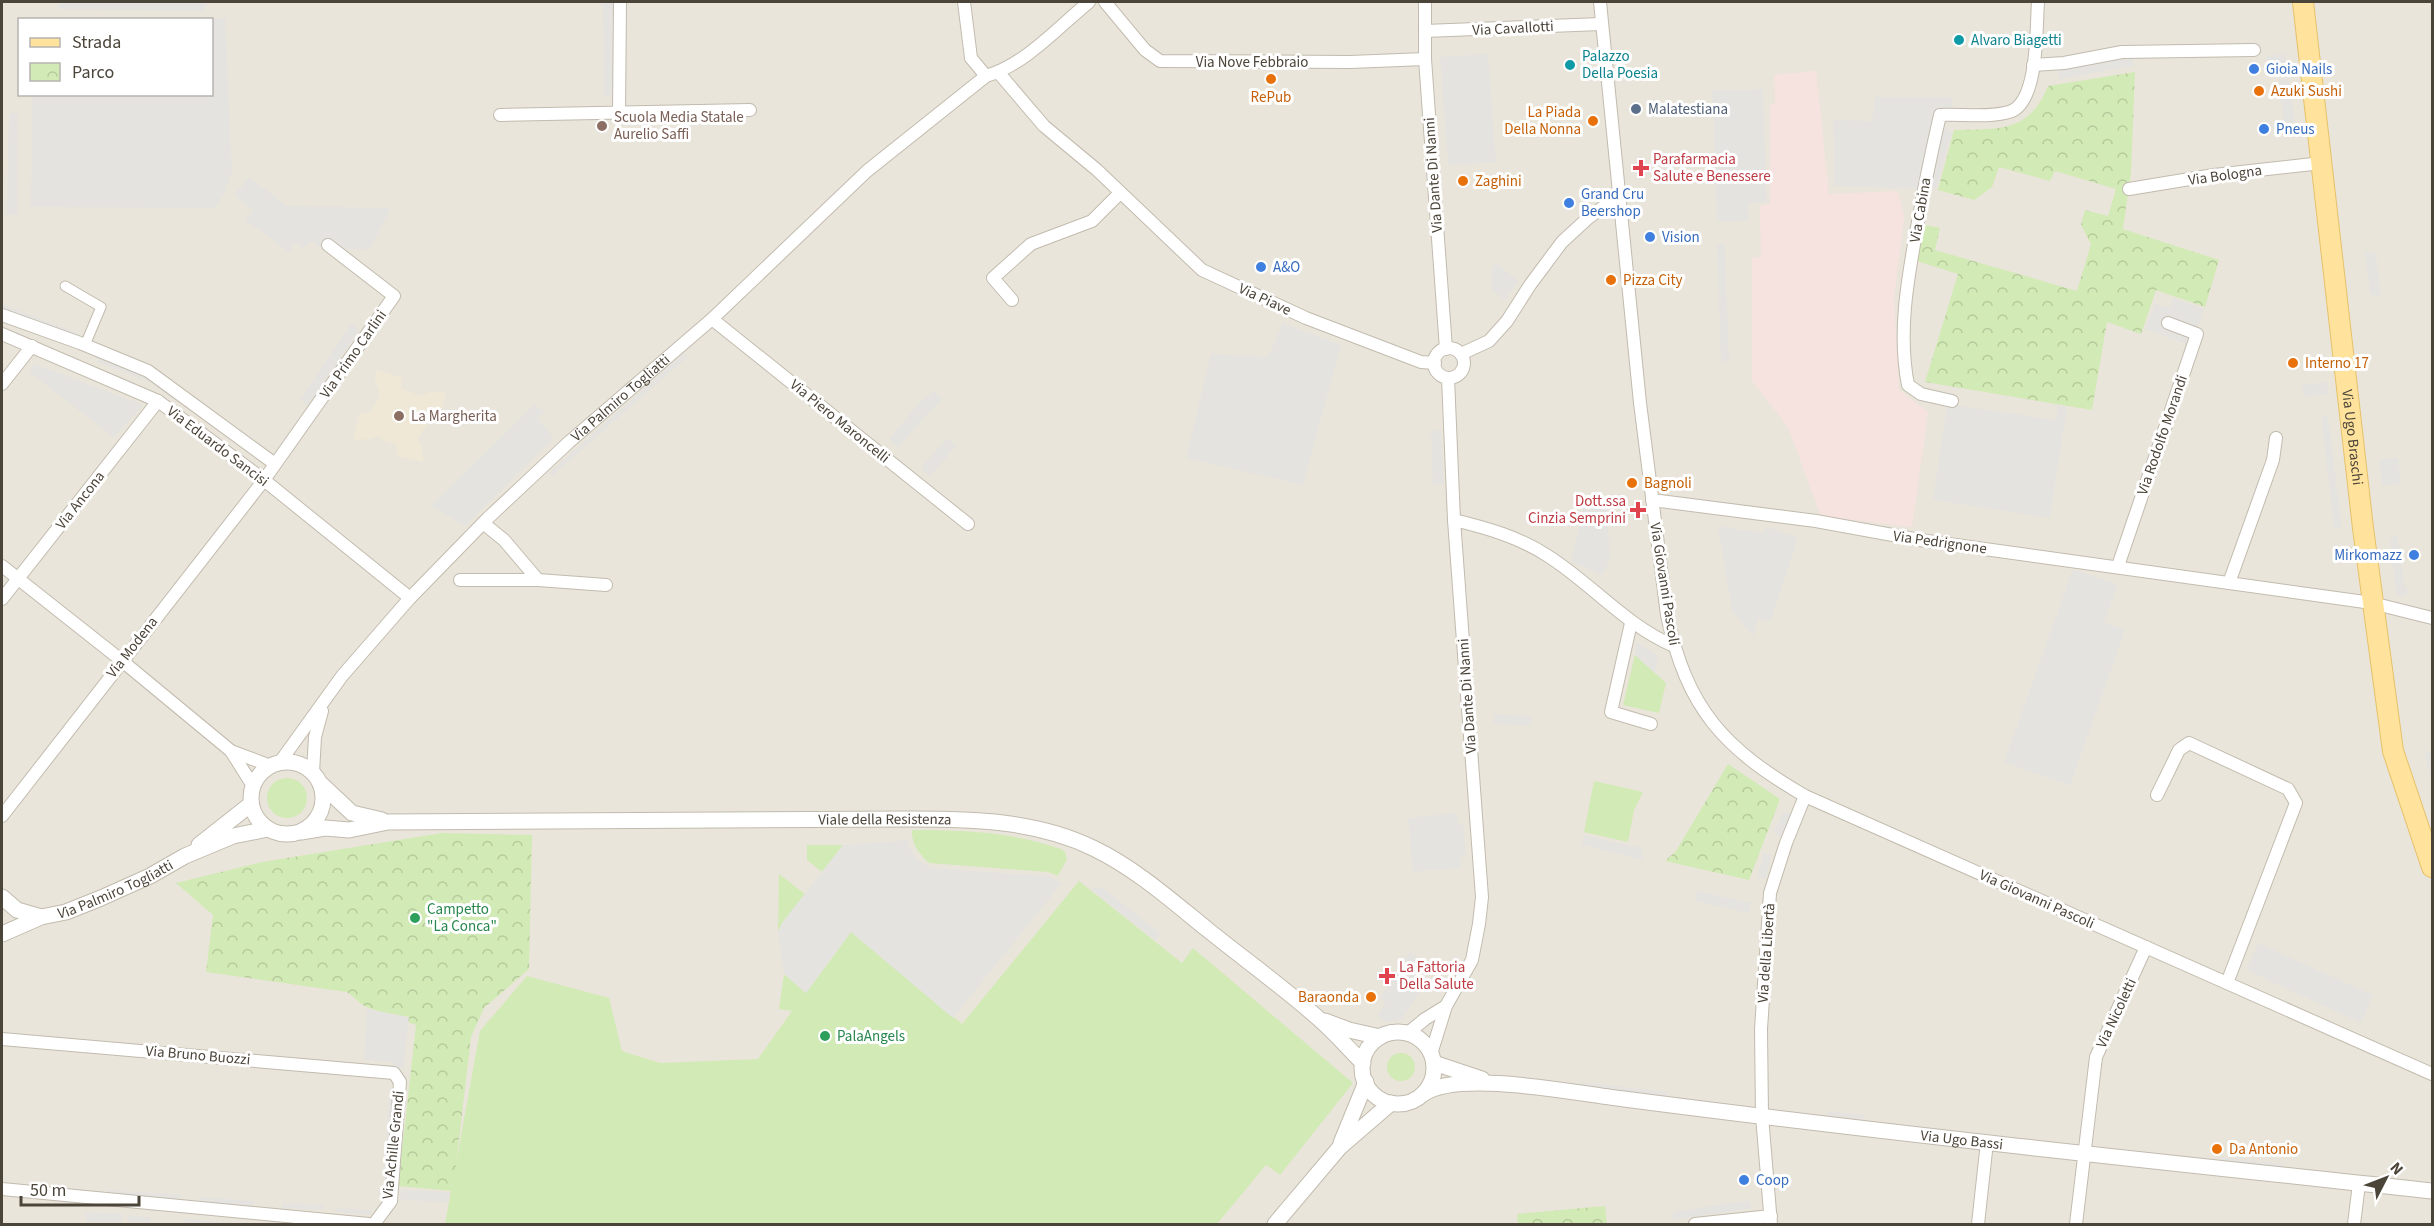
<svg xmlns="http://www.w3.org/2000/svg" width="2434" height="1226" viewBox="0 0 2434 1226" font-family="'Source Sans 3',sans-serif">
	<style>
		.residential { fill: #eae5da; fill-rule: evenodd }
		.education { fill: #efe8d6 }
		.medical { fill: #f6e3e0 }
		.grass { fill: #d2eab5 }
		.park { fill: url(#park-crowns) }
		.parking { fill: #e5e3e0 }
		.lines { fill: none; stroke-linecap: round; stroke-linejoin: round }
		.pedestrian-casing { stroke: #c2bbae; stroke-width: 11 }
		.minor-casing { stroke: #c2bbae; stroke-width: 14 }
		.tertiary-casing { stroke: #c2bbae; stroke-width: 17 }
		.primary-casing { stroke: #e6c16a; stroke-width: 22 }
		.pedestrian { stroke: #fff; stroke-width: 9 }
		.minor { stroke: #fff; stroke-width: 12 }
		.tertiary { stroke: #fff; stroke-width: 15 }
		.primary { stroke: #ffe39c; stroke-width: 20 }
		.culture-dot { fill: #0f9aa8; stroke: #fff; stroke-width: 2 }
		.shop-dot { fill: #3f7fe0; stroke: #fff; stroke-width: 2 }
		.food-dot { fill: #e8710a; stroke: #fff; stroke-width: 2 }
		.service-dot { fill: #5c6f8a; stroke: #fff; stroke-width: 2 }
		.education-dot { fill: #8d6e63; stroke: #fff; stroke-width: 2 }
		.health-dot { fill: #e0444e; stroke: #fff; stroke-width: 2 }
		.leisure-dot { fill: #2e9e5b; stroke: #fff; stroke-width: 2 }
		.labels { text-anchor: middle; stroke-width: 6; stroke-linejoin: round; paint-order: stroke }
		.street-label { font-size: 15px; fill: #4b4439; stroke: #fff }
		.culture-label { font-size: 15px; fill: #0d838f; stroke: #fff; text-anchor: start }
		.shop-label { font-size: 15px; fill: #366cbe; stroke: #fff; text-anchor: start }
		.food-label { font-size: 15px; fill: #c56008; stroke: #fff; text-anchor: start }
		.service-label { font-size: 15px; fill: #4e5e75; stroke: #fff; text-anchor: start }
		.education-label { font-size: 15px; fill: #785e54; stroke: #fff; text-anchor: start }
		.health-label { font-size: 15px; fill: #be3a42; stroke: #fff; text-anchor: start }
		.leisure-label { font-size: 15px; fill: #27864d; stroke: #fff; text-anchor: start }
	</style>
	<defs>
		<pattern id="park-crowns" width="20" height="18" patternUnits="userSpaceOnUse" patternTransform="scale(1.5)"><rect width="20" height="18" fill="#d2eab5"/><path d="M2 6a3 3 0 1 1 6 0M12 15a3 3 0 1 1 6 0" fill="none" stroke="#b6ca9c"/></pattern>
	</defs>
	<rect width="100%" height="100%" fill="#f6f3ec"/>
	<path class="residential" d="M2 2H2432V1224H2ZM20 20H212V94H20Z"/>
	<path class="education" d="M376 370 402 378 401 388 420 396 430 392H446L438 419 431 418 418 438 422 448 423 462 398 456 396 444 385 441 378 435 372 439 353 440 360 413 365 414 371 412 380 395 375 381Z"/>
	<path class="medical" d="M1816 71 1829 194 1898 191 1904 217 1894 298 1899 390 1928 412 1912 527 1821 516 1788 427 1752 381V258L1761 257 1760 206 1770 204V104H1775L1774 75Z"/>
	<g class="grass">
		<path d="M1635 655 1666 683 1659 713 1623 705Z"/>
		<circle cx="287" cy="798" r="20"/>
		<path d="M1594 781 1643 792 1634 810 1628 842 1584 832Z"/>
		<path d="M912 830C963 830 1013 832 1061 849L1065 852 1067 859 1058 876 1048 872 929 863C919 854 911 844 912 830Z"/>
		<path d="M807 845H843L822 872 807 860Z"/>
		<path d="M779 874 805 894 782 923 778 932Z"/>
		<path d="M1079 881 1182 963 1193 948 1353 1083 1280 1175 1266 1165 1217 1224H445L480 1031 527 976 609 998 622 1051 660 1063 758 1059 792 1011 779 1009 784 974 806 993 851 931 962 1024Z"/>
		<circle cx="1401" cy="1067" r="14"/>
	</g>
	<g class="park">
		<path d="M2135 72 2131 173 2123 229 2219 260 2205 307 2156 290 2141 334 2107 322 2092 410 1925 382 1958 274 1917 261 1925 225 1940 228 1935 250 2077 291 2091 244 2081 225 2085 210 2108 216 2116 189 2055 171 2050 181 1999 167 1992 187 1974 200 1938 190 1954 130C1999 129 2029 133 2048 86Z"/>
		<path d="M1728 764 1780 799 1749 880 1665 861 1676 851Z"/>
		<path d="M442 833 532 835 529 969 484 1008 471 1037 453 1191 398 1186 416 1025 364 1006 347 992 206 972 213 915 176 883 262 862Z"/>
		<path d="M1605 1206 1607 1224H1518L1517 1214Z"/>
	</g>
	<g class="parking">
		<path d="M60 2H205V11L58 9Z"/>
		<path d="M603 2H613L616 92 604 98Z"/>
		<path d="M225 18 232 171 224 194 215 208 31 207 32 95 212 94V20L162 19Z"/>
		<path d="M1488 54 1496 162 1448 165 1440 57Z"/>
		<path d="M2285 54 2287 64 2268 67 2267 56Z"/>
		<path d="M2119 58H2133L2134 66 2059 79V69Z"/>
		<path d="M2289 78 2295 123 2284 124 2279 79Z"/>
		<path d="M1763 89 1767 202 1748 203 1749 221 1717 222 1712 90Z"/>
		<path d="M1875 97H1952L1953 107 1944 128 1952 133 1936 189 1834 186 1833 120 1872 121Z"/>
		<path d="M9 113H17V216L7 214Z"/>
		<path d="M249 177 287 206 391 208 370 249H344L332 240 324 251 312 241 302 249 296 243 289 252 245 220 253 210 234 195Z"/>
		<path d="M1717 244H1725L1729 359 1721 363Z"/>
		<path d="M2365 250 2376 254 2381 297 2370 294Z"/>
		<path d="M1497 264 1519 281 1505 300 1492 290V267Z"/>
		<path d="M2173 298 2204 309 2191 346 2145 329 2155 303 2169 308Z"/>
		<path d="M2 304 80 334 78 339 2 309Z"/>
		<path d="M1283 323 1341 345 1303 485 1186 458 1211 354 1268 357Z"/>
		<path d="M351 324 359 330 308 405 300 400Z"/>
		<path d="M98 351 181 394 176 401 154 384 98 362Z"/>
		<path d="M684 353 687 357 552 476 549 473Z"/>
		<path d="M35 364 143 405 114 437 29 372Z"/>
		<path d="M2327 382 2328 394 2304 397 2302 385Z"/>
		<path d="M934 391 942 400 926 415 898 448 889 439 920 402Z"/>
		<path d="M535 404 544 413 537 418 554 438 465 526 431 506Z"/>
		<path d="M1947 404 2056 420 2058 405 2067 407 2050 518 1933 500Z"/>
		<path d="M2328 415 2342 527 2334 528 2321 416Z"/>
		<path d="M1441 430 1444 484 1433 485 1431 431Z"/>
		<path d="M947 438 956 446 930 476 921 468Z"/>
		<path d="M2398 457 2401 483 2382 486 2379 460Z"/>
		<path d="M1585 498H1606L1610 557 1603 575 1571 562Z"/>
		<path d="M1718 526 1763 533 1767 527 1798 538 1770 622 1759 618 1753 636 1732 611Z"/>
		<path d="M2397 533 2404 583 2409 592 2402 597 2396 594 2390 541Z"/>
		<path d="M2073 569 2118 585 2104 622 2125 630 2070 786 2004 762Z"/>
		<path d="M1637 642 1658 656 1655 673 1635 655Z"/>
		<path d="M1494 714 1531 716V726L1493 724Z"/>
		<path d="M2424 750 2432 753V785Z"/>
		<path d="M1783 812 1792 814 1781 837 1773 833Z"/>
		<path d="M1457 813 1458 824H1463L1466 857 1460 858 1461 868 1413 872 1408 818Z"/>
		<path d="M1584 835 1642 848V860L1582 845Z"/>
		<path d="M908 840 909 847 916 858 930 868 1048 876 1062 883 953 1018 851 932 806 993 784 974 778 932 782 923 843 845Z"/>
		<path d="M1763 853 1772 855 1766 879 1757 877Z"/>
		<path d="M1102 887 1160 933 1155 940 1090 889Z"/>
		<path d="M1697 891 1752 903 1749 913 1695 901Z"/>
		<path d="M2258 943 2373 995 2361 1023 2246 970Z"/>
		<path d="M1410 952 1417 958 1424 985 1402 1019 1385 1022 1377 1016 1386 1002 1380 998Z"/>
		<path d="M367 1009 409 1017 403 1069 393 1067 394 1062 364 1060Z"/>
		<path d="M1579 1082 1667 1092V1096L1579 1087Z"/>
		<path d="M390 1088 394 1089 386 1200H382Z"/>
		<path d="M1827 1111 1864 1115 1863 1120 1827 1116Z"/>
		<path d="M2221 1157 2283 1164V1168L2220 1162Z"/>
		<path d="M107 1190 181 1195V1200L107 1195Z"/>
		<path d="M401 1190 450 1192 449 1202 400 1200Z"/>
		<path d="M200 1197 253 1201V1206L200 1202Z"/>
		<path d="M1750 1200 1752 1208 1674 1220 1673 1212Z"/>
		<path d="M282 1203 323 1205V1210L282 1208Z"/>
		<path d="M336 1208 372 1210V1215L335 1212Z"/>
		<path d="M86 1212 123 1214 122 1224 86 1222Z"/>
		<path d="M128 1215 151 1217 150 1224H128Z"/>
		<path d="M184 1219 236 1223V1224H184Z"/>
	</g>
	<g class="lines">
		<defs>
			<path id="pedestrian" d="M65 286 101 307 85 345"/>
			<g id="minor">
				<path d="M964 2 971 58 986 76"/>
				<path d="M1105 2 1145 50 1160 61 1350 62 1425 59"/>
				<path d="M1425 2V59L1446 349"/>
				<path d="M1600 2 1640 403 1667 615C1687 709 1723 748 1805 796L2432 1074"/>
				<path d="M1425 31 1601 24"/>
				<path d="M2033 65 2064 63 2122 52 2254 50"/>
				<path d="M998 72 1044 126 1097 170 1202 270 1306 318 1421 362 1435 363"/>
				<path d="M619 112 620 2"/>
				<path d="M500 115 750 110"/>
				<path d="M2129 189 2214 175 2322 163"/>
				<path d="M1012 300 993 278 1031 244 1092 221 1120 193"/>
				<path d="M2 315 80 343 148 371 275 464"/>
				<path d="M712 319 968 524"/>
				<path d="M2 334 158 401 264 480 410 598"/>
				<circle cx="1449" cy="363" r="15"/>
				<path d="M1461 354 1489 341 1507 321 1530 285 1562 242 1587 219 1618 196"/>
				<path d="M2 384 32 346"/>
				<path d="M1952 401 1921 394 1908 385C1898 334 1907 283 1916 233 1923 193 1931 154 1940 115 1962 114 1988 118 2009 112 2039 104 2036 27 2038 2"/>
				<path d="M1652 500 1816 521 1920 540 2372 603 2432 618"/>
				<path d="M1454 520C1487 528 1519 537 1548 556 1592 584 1625 625 1674 646"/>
				<path d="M483 523 504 540 538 580 606 585"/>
				<path d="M2 566 121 660 231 751 253 786"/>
				<path d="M2118 566 2197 334 2168 323"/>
				<path d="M460 580H538"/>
				<path d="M2229 583 2273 460 2276 438"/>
				<path d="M2 599 158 401"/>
				<path d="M1631 623 1611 712 1651 724"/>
				<path d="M231 751 271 766"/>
				<path id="s1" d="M280 762 342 676 410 598 488 518 569 442 712 319 867 171 986 76C1026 64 1057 28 1089 2"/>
				<path d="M313 773 315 737 322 711"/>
				<path d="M2157 795 2179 750 2189 743 2288 789 2296 803 2227 983"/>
				<path d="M2 816 264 480 394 296 328 245"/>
				<path d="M1408 1033 1425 1019 1446 1006"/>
				<path d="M2 1039 394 1073 400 1082 391 1201 374 1224"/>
				<path d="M1431 1054 1446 1006 1472 960 1479 924 1482 897 1454 520 1448 378"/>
				<path d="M2 1189 369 1224"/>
				<path d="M1695 1224 1771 1216"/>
				<path d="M1771 1224 1762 1116 1761 1029 1770 893 1786 843 1805 796"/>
				<path d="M1978 1224 1987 1142"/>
				<path d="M2076 1224 2096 1057 2146 947"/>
				<path d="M2354 1224 2359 1184"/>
			</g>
			<g id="tertiary">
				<circle cx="287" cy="798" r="36"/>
				<path d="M320 783 352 813 382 820"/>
				<path id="s2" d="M301 832 325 828 349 830 388 822 910 819C971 819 1036 820 1093 848 1135 868 1172 901 1208 930 1244 959 1283 987 1318 1018 1334 1032 1348 1048 1363 1063"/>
				<path d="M199 845 251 804"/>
				<path d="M2 897 17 910 41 917"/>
				<path id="s3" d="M2 934 41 917 66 912 101 898 150 876 185 856 233 836 268 829"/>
				<path d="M1325 1021 1349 1030 1380 1037"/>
				<circle cx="1398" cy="1068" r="36"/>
				<path d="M1434 1063 1482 1079"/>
				<path id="s4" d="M1423 1094C1460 1069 1579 1094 1624 1099 1893 1134 2163 1162 2432 1191"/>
				<path d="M1341 1143 1366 1082"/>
				<path d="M1275 1224 1340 1147 1391 1103"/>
			</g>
			<g id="primary">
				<path id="s5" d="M2303 2 2363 528 2393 751 2432 867"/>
			</g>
		</defs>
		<use href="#pedestrian" class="pedestrian-casing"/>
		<use href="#minor" class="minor-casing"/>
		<use href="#tertiary" class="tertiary-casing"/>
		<use href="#primary" class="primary-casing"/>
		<use href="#pedestrian" class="pedestrian"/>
		<use href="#minor" class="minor"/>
		<use href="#tertiary" class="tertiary"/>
		<use href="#primary" class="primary"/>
	</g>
	<g class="culture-dot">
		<circle cx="1959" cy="40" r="6"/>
		<circle cx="1570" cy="65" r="6"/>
	</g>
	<g class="shop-dot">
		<circle cx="2254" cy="69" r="6"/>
		<circle cx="2264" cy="129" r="6"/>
		<circle cx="1569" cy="203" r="6"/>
		<circle cx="1650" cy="237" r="6"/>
		<circle cx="1261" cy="267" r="6"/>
		<circle cx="2414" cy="555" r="6"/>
		<circle cx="1744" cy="1180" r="6"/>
	</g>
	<g class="food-dot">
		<circle cx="1271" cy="79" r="6"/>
		<circle cx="2259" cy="91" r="6"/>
		<circle cx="1593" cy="121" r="6"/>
		<circle cx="1463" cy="181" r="6"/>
		<circle cx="1611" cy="280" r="6"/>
		<circle cx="2293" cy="363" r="6"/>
		<circle cx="1632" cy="483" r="6"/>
		<circle cx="1371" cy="997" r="6"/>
		<circle cx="2217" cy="1149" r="6"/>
	</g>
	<circle class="service-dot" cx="1636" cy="109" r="6"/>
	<g class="education-dot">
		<circle cx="602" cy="126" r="6"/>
		<circle cx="399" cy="416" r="6"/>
	</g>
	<g class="health-dot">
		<path d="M1638 159h6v6h6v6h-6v6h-6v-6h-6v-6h6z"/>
		<path d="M1635 501h6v6h6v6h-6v6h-6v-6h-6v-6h6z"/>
		<path d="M1384 967h6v6h6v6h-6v6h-6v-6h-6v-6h6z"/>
	</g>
	<g class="leisure-dot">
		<circle cx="415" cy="918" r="6"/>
		<circle cx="825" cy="1036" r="6"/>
	</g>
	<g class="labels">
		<g class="street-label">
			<text transform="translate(1513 28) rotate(-3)" y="5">Via Cavallotti</text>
			<text x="1252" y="67">Via Nove Febbraio</text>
			<text transform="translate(1433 175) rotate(-94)" y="5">Via Dante Di Nanni</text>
			<text transform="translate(2225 175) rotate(-8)" y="5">Via Bologna</text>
			<text transform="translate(1920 210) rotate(-80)" y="5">Via Cabina</text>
			<text transform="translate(1265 299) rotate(25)" y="5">Via Piave</text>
			<text transform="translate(353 354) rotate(-55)" y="5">Via Primo Carlini</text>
			<text dy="5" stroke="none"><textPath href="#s1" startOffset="500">Via Palmiro Togliatti</textPath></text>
			<text transform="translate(840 421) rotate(39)" y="5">Via Piero Maroncelli</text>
			<text transform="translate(2162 435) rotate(-71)" y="5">Via Rodolfo Morandi</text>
			<text dy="5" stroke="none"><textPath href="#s5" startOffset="438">Via Ugo Braschi</textPath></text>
			<text transform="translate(218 446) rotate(37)" y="5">Via Eduardo Sancisi</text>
			<text transform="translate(80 500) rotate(-52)" y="5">Via Ancona</text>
			<text transform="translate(1940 542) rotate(8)" y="5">Via Pedrignone</text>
			<text transform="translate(1665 584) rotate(81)" y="5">Via Giovanni Pascoli</text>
			<text transform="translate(132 647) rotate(-52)" y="5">Via Modena</text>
			<text transform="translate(1467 696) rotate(-94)" y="5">Via Dante Di Nanni</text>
			<text dy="5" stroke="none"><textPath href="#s2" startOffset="585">Viale della Resistenza</textPath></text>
			<text dy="5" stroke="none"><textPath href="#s3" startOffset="122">Via Palmiro Togliatti</textPath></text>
			<text transform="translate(2037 899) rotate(24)" y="5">Via Giovanni Pascoli</text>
			<text transform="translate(1766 953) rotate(-86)" y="5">Via della Libertà</text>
			<text transform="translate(2116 1013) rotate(-65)" y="5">Via Nicoletti</text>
			<text transform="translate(198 1055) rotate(5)" y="5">Via Bruno Buozzi</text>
			<text dy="5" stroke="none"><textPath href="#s4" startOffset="544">Via Ugo Bassi</textPath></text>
			<text transform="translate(393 1145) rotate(-84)" y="5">Via Achille Grandi</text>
		</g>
		<g class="culture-label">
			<text x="1971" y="45">Alvaro Biagetti</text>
			<text x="1582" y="61">Palazzo<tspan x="1582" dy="17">Della Poesia</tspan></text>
		</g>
		<g class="shop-label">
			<text x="2266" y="74">Gioia Nails</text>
			<text x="2276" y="134">Pneus</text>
			<text x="1581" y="199">Grand Cru<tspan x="1581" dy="17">Beershop</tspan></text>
			<text x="1662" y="242">Vision</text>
			<text x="1273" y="272">A&amp;O</text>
			<text x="2402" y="560" text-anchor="end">Mirkomazz</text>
			<text x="1756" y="1185">Coop</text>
		</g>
		<g class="food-label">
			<text x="2271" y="96">Azuki Sushi</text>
			<text x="1271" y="102" text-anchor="middle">RePub</text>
			<text x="1581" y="117" text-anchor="end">La Piada<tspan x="1581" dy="17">Della Nonna</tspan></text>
			<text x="1475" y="186">Zaghini</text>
			<text x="1623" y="285">Pizza City</text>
			<text x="2305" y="368">Interno 17</text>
			<text x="1644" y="488">Bagnoli</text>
			<text x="1359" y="1002" text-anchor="end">Baraonda</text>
			<text x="2229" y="1154">Da Antonio</text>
		</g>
		<g class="service-label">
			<text x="1648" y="114">Malatestiana</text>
		</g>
		<g class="education-label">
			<text x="614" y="122">Scuola Media Statale<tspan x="614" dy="17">Aurelio Saffi</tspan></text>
			<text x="411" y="421">La Margherita</text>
		</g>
		<g class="health-label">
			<text x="1653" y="164">Parafarmacia<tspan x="1653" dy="17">Salute e Benessere</tspan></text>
			<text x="1626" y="506" text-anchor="end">Dott.ssa<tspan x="1626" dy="17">Cinzia Semprini</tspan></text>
			<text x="1399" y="972">La Fattoria<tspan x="1399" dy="17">Della Salute</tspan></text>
		</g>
		<g class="leisure-label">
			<text x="427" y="914">Campetto<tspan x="427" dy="17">"La Conca"</tspan></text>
			<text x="837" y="1041">PalaAngels</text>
		</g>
	</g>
	<rect width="2434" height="1226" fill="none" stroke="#4b4439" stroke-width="6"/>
	<rect x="18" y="18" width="195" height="78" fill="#ffffff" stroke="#b7b4b0" stroke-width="1.5"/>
	<rect x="30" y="38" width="30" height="9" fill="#ffe39c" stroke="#b7b4b0" stroke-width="1.5"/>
	<text x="72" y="48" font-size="18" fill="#4b4439">Strada</text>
	<rect x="30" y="63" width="30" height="18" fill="url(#park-crowns)" stroke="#b7b4b0" stroke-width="1.5"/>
	<text x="72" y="78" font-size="18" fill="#4b4439">Parco</text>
	<g transform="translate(2386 1178) rotate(48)" stroke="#ffffff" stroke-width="4.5" paint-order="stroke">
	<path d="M0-4.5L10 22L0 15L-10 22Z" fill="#4b4439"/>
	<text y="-9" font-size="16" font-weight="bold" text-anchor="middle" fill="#4b4439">N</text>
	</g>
	<path d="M21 1196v9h118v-9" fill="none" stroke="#4b4439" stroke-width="3"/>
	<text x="30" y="1196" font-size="18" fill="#4b4439" stroke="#ffffff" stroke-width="4.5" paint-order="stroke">50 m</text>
</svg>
